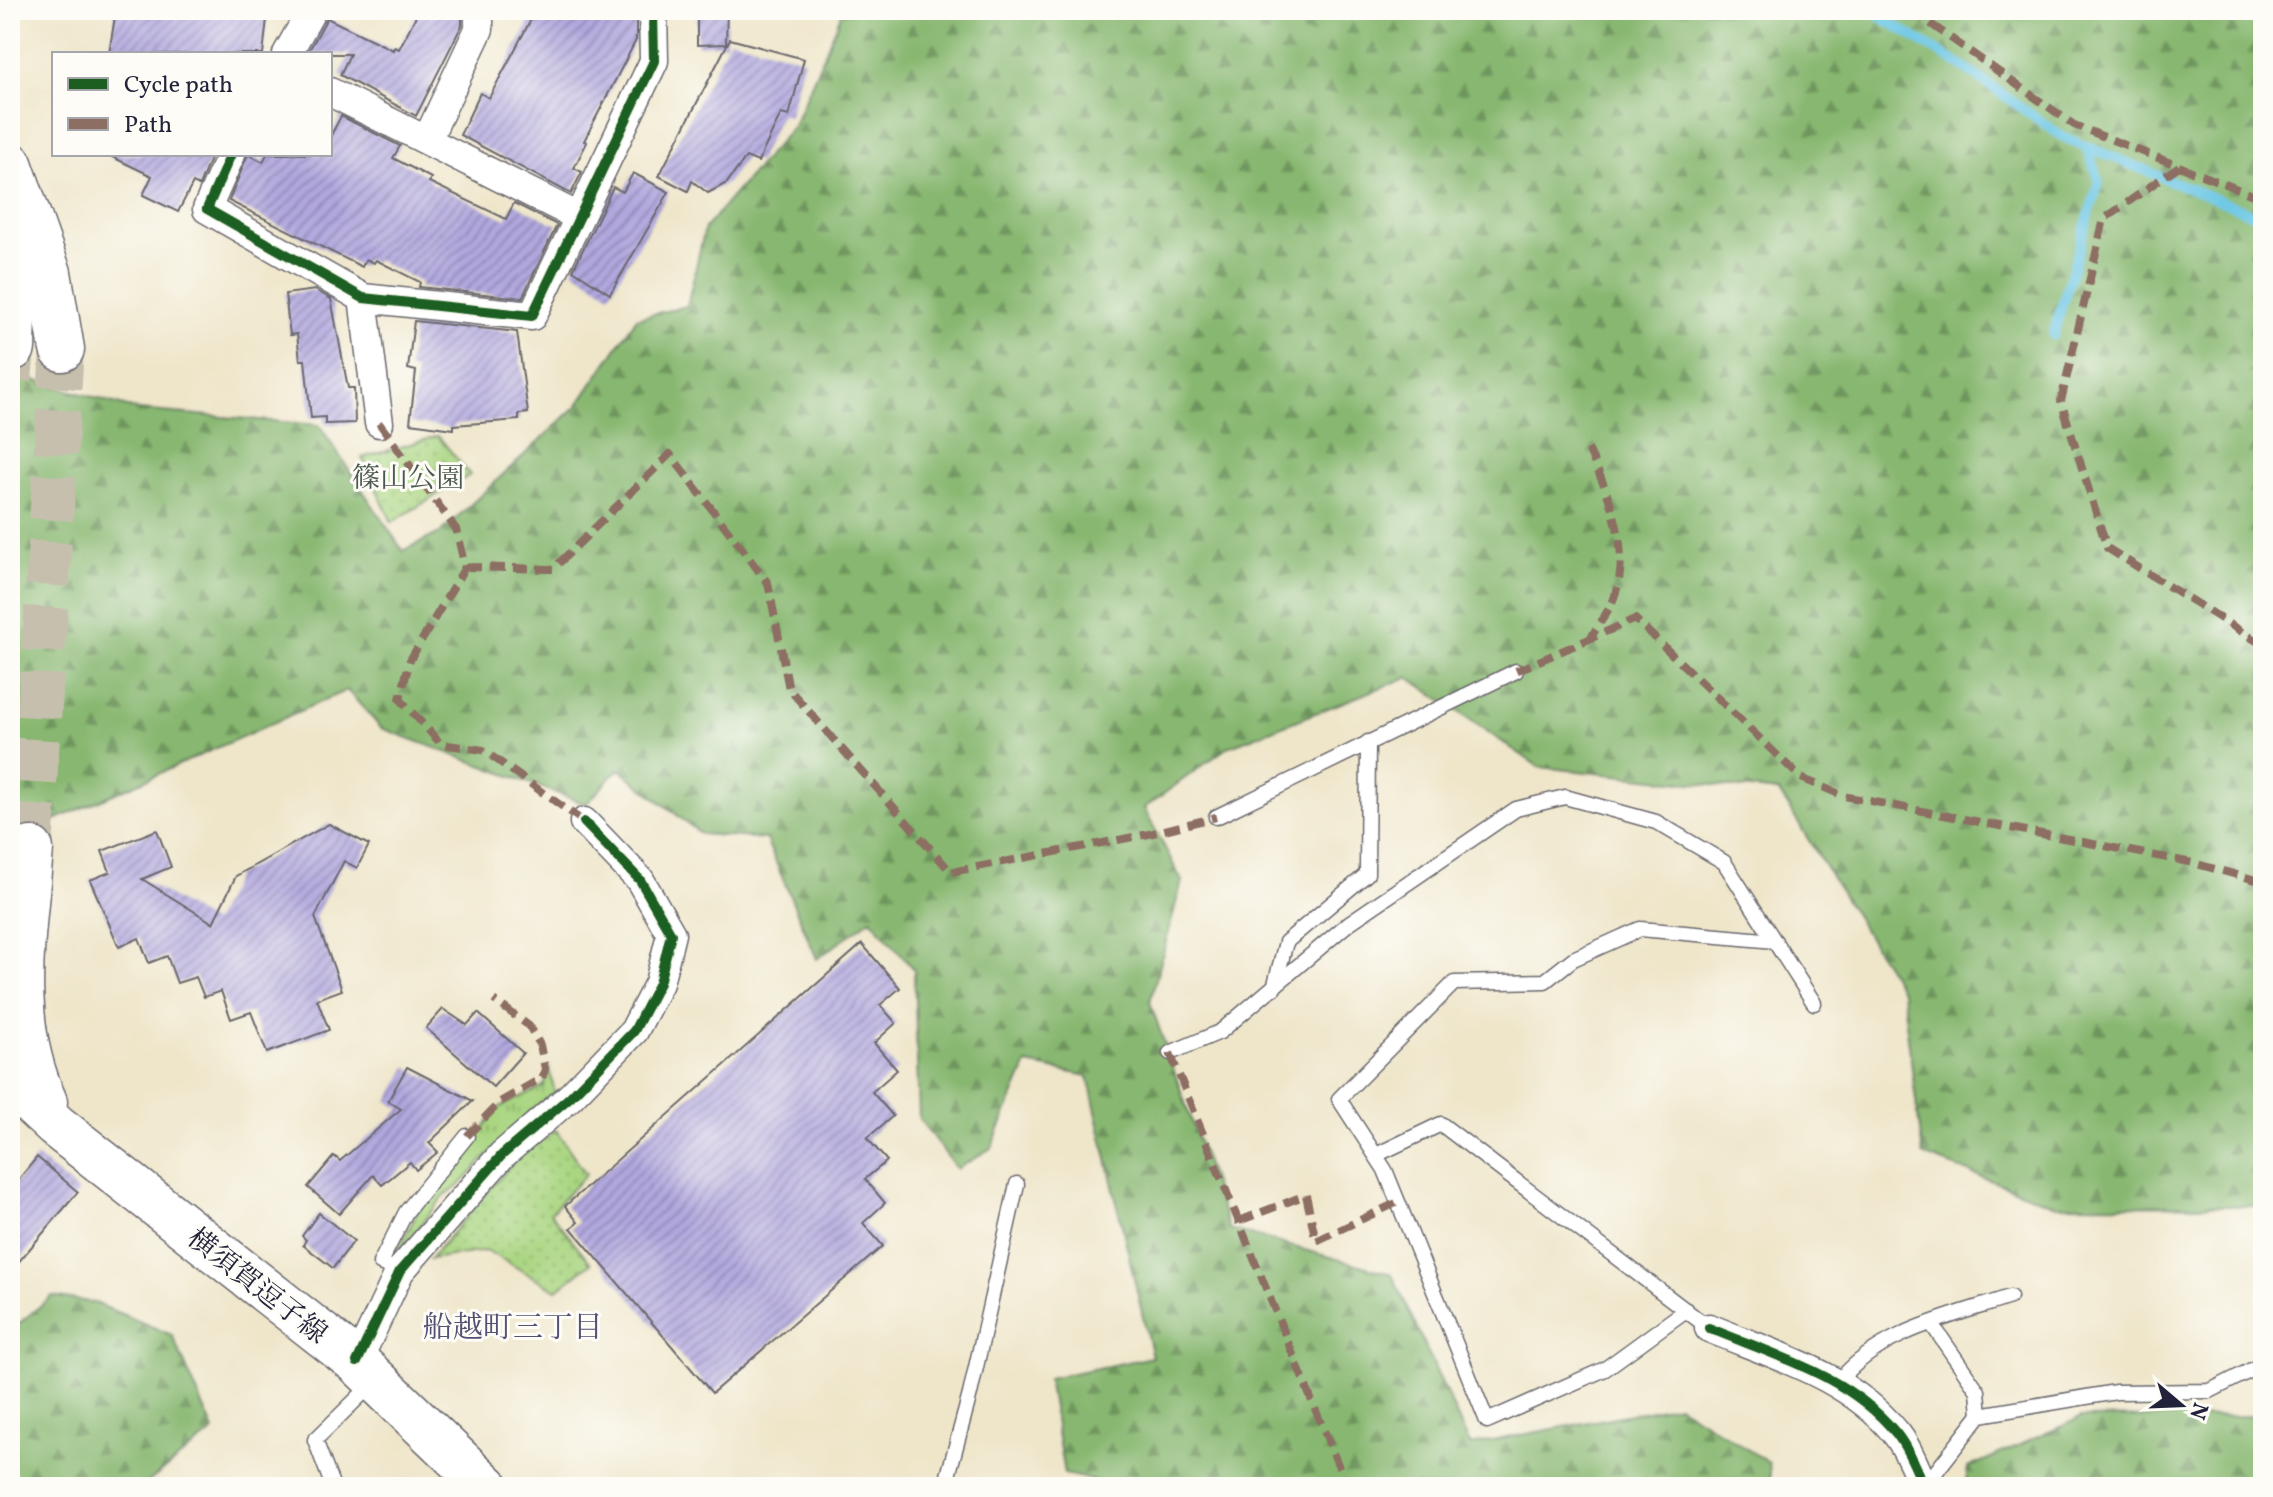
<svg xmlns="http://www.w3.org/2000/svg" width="2273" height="1497" viewBox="0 0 2273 1497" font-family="Vollkorn,'Noto Serif JP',serif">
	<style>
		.grass { fill: url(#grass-tufts); stroke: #667c5e; stroke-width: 2 }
		.forest { fill: url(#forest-firs); stroke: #546c56; stroke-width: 2 }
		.park { fill: url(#park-dots); stroke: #667c5e; stroke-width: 2 }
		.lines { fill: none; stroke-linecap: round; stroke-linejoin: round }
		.stream { stroke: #66c5e4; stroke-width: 10 }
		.building { fill: url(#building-hatch) }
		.primary-tunnel { stroke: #c6bfad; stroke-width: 44; stroke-dasharray: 44 22; stroke-linecap: butt }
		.lane-casing { stroke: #6a676d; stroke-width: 17 }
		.street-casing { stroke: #6a676d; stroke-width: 31 }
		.primary-casing { stroke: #6a676d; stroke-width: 47 }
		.lane { stroke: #fff; stroke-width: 14 }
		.street { stroke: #fff; stroke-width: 28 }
		.primary { stroke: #fff; stroke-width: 44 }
		.quiet { stroke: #8d6e63; stroke-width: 8; stroke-dasharray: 16 8; stroke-linecap: butt }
		.cycleway-casing { stroke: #fdfcf7; stroke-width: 15 }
		.cycleway { stroke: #1b5e20; stroke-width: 10 }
		.labels { text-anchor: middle; stroke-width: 6; stroke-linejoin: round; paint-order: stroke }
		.park-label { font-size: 28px; fill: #4b5850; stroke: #fdfcf7 }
		.street-label { font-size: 28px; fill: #22223b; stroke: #fdfcf7 }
		.neighbourhood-label { font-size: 30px; fill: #545174; stroke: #fdfcf7 }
	</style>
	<defs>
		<pattern id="grass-tufts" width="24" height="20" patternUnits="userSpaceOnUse" patternTransform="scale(2)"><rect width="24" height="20" fill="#aad682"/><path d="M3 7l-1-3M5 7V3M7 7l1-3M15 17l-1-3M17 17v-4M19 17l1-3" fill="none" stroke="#92b771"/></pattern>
		<pattern id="forest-firs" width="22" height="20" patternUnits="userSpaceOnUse" patternTransform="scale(2)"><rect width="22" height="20" fill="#87b770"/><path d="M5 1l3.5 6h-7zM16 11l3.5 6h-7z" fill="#6e945d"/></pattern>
		<pattern id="park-dots" width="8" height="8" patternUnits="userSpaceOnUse" patternTransform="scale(2)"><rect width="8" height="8" fill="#aad682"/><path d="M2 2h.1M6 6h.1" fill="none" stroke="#92b771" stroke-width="1.8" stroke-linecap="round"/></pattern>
		<pattern id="building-hatch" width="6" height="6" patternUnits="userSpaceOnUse" patternTransform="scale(2)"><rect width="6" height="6" fill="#b1a7de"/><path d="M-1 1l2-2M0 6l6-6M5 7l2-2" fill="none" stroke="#9088b5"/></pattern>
	</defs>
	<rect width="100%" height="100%" fill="#fdfcf7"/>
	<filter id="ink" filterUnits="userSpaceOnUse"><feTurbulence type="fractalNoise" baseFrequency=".0125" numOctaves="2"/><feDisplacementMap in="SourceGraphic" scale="16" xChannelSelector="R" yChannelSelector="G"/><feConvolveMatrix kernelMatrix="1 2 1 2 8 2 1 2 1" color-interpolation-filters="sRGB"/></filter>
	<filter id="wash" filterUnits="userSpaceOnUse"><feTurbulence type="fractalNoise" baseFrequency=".006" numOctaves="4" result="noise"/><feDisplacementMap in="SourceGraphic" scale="32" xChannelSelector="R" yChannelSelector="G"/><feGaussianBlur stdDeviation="1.8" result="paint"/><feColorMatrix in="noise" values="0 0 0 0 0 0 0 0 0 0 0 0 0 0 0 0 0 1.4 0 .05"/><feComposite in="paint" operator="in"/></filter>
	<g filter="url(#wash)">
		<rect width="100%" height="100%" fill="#efe6ca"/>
		<path class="grass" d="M549 1068 555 1093 529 1112 460 1185 443 1197 391 1262 422 1204 500 1107 544 1086Z"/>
		<g class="forest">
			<path d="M843 10H2263V1206L2056 1205 1923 1155 1902 991 1779 792 1539 767 1408 677 1228 747 1144 808 1182 881 1150 1002 1229 1229 1392 1274 1470 1445 1678 1405 1769 1463 1771 1487H1124L1064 1474 1048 1378 1152 1357 1088 1076 1027 1064 991 1148 957 1169 919 1119 914 970 871 919 817 959 766 839 701 834 619 769 586 804 381 728 347 690 10 840V373L138 410 319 425 403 551 440 533 577 406 637 318 687 306 705 228 794 125Z"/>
			<path d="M52 1296 95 1303 172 1335 214 1431 142 1487H10V1331Z"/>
			<path d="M2263 1416V1487H1965L1968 1468 2080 1418Z"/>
		</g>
		<g class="park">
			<path d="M438 436 470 475 392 522 362 458Z"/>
			<path d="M556 1130 586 1174 550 1213 591 1263 557 1290 487 1251 430 1259 516 1159Z"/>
		</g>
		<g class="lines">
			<g class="stream">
				<path d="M1869 10 1965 68 2063 137 2263 218"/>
				<path d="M2053 335 2099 181 2087 148"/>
			</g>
		</g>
		<g id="blocks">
			<g class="building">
				<path d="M116 10H268L263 54H109Z"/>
				<path d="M419 10H462V25L416 116 340 75 350 54H307L327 18 393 50 394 47 399 49Z"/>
				<path d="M536 10H616V21H636V40L584 141 587 142 574 168 582 172 571 194 460 135 480 93 489 98Z"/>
				<path d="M697 10H727L726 44 697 45Z"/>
				<path d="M730 39 804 59 789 116 781 114 758 162 746 157 727 183 708 193 692 181 688 191 659 176Z"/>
				<path d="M341 116 400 146 393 158 431 178 429 182 506 219 514 203 557 225 522 298 419 287 420 282 376 260 374 263 366 259 362 267 229 201 248 154 263 162 267 154H330V137Z"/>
				<path d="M106 154H212L199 186 193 183 178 212 143 195 152 176Z"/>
				<path d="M633 173 669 192 610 294 573 270 613 187 623 192Z"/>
				<path d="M315 290 331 299 348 388H354L355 423 325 424V417L311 418 305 360H300L297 334 290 335 285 294Z"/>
				<path d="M414 321 517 332 528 413 519 414V420L454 425V429L410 423 416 371 408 369Z"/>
				<path d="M329 824 369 845 357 868 344 861 315 917 342 990 317 999 329 1030 267 1053 251 1012 231 1019 221 991 204 997 196 977 177 983 167 956 149 963 139 938 119 947 90 880 110 872 102 851 157 830 171 867 142 879 213 923 236 876Z"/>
				<path d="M862 944 900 988 880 1005 896 1023 874 1043 897 1070 872 1092 893 1116 867 1138 887 1161 865 1179 885 1203 863 1223 883 1246 712 1393 571 1228 578 1222 565 1206Z"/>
				<path d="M443 1009 467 1025 478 1013 523 1053 493 1087 426 1028Z"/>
				<path d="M407 1067 473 1101 429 1143 438 1152 416 1170 410 1162 382 1185 373 1175 339 1214 308 1187 334 1156 340 1161 401 1109 388 1101Z"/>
				<path d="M37 1157 78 1192 10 1272V1190Z"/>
				<path d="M319 1213 354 1241 333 1268 303 1245 306 1240 302 1236Z"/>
			</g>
		</g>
	</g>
	<g filter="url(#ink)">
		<use href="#blocks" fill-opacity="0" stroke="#6a676d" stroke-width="2"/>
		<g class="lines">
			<g class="primary-tunnel">
				<path d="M10 380 13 348"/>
				<path d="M31 849 62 349"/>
			</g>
			<defs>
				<g id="lane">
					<path d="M1216 817 1516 671"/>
					<path d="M1274 988 1286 942 1367 874 1368 742"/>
					<path d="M1170 1053 1220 1032 1349 923 1516 809 1565 797 1656 822 1724 862 1814 1003"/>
					<path d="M1376 1155 1441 1124 1709 1328"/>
					<path d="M400 1271 380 1263 406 1212 467 1136"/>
					<path d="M1686 1310 1605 1369 1487 1421 1385 1170 1339 1099 1454 983 1545 981 1573 959 1640 929 1775 941"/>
					<path d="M1931 1323 1978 1391 1980 1415"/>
					<path d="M1838 1382C1880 1331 1950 1317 2010 1297"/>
					<path d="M333 1487 315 1440 373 1383"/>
					<path d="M945 1487 970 1394 1017 1184"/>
					<path d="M1924 1487 1980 1415 2116 1392 2210 1391 2263 1364"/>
				</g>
				<g id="street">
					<path d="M287 54 312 10"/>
					<path d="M330 92 579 217"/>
					<path d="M427 140 479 29V10"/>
					<path d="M231 154 207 209 363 298 532 316 654 61 653 10"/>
					<path d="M363 298 379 423"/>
					<path d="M1709 1328C1776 1356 1848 1375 1895 1432 1908 1447 1916 1470 1924 1487"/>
					<path d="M357 1362 400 1271 502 1155 570 1097 634 1031 659 983 671 934 640 880 584 822"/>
				</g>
				<g id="primary">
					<path d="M10 164 49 273 62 349"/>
					<path d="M10 228 15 277 13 348"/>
					<path d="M31 849C24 938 7 1018 45 1102"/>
					<path d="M10 1074 30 1102 56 1126 357 1362 487 1487"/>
				</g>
			</defs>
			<use href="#lane" class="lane-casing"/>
			<use href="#street" class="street-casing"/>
			<use href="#primary" class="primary-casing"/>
			<use href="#lane" class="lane"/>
			<use href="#street" class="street"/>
			<use href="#primary" class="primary"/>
			<g class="quiet">
				<path d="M1911 10 2074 125 2263 199"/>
				<path d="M2179 166 2104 219 2061 401 2107 548 2263 645"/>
				<path d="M379 423 456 529 465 567 410 660 400 699 441 744 483 750 584 822"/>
				<path d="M1588 449C1608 492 1632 547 1615 595 1610 610 1598 625 1590 639"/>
				<path d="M465 567 553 569 670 454 768 583 789 689 951 872 1149 834 1216 817"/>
				<path d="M1516 671 1635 619 1801 778 1844 796 2193 863 2263 882"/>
				<path d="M1170 1053 1347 1487"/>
				<path d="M467 1136 500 1102 542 1078 545 1069 540 1045 529 1026 494 1000"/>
				<path d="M1239 1221 1306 1195 1316 1241 1396 1203"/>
			</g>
			<defs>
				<g id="cycleway">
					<path d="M231 154 207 209 363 298 532 316 654 61 653 10"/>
					<path d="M1709 1328C1776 1356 1848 1375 1895 1432 1908 1447 1916 1470 1924 1487"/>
					<path d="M357 1362 400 1271 502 1155 570 1097 634 1031 659 983 671 934 640 880 584 822"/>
				</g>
			</defs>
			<use href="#cycleway" class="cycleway-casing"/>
			<use href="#cycleway" class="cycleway"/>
		</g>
	</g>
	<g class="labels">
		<g class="park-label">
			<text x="408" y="487">篠山公園</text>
		</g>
		<g class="street-label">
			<text transform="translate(258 1285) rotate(38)" y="10">横須賀逗子線</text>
		</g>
		<g class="neighbourhood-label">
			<text x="513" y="1337">船越町三丁目</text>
		</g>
	</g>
	<rect width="2273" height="1497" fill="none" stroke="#fdfcf7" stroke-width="40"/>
	<rect x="52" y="52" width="280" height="104" fill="#fdfcf7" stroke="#a5a5ac" stroke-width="2"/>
	<rect x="68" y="78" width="40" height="12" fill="#1b5e20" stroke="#a5a5ac" stroke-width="2"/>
	<text x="124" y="92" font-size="24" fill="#22223b">Cycle path</text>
	<rect x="68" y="118" width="40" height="12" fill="#8d6e63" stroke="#a5a5ac" stroke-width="2"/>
	<text x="124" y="132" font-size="24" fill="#22223b">Path</text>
	<g transform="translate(2181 1405) rotate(109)" stroke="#fdfcf7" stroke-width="6" paint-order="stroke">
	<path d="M0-6L14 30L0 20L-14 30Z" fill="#22223b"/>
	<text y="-12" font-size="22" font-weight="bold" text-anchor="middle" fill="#22223b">N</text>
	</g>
</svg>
